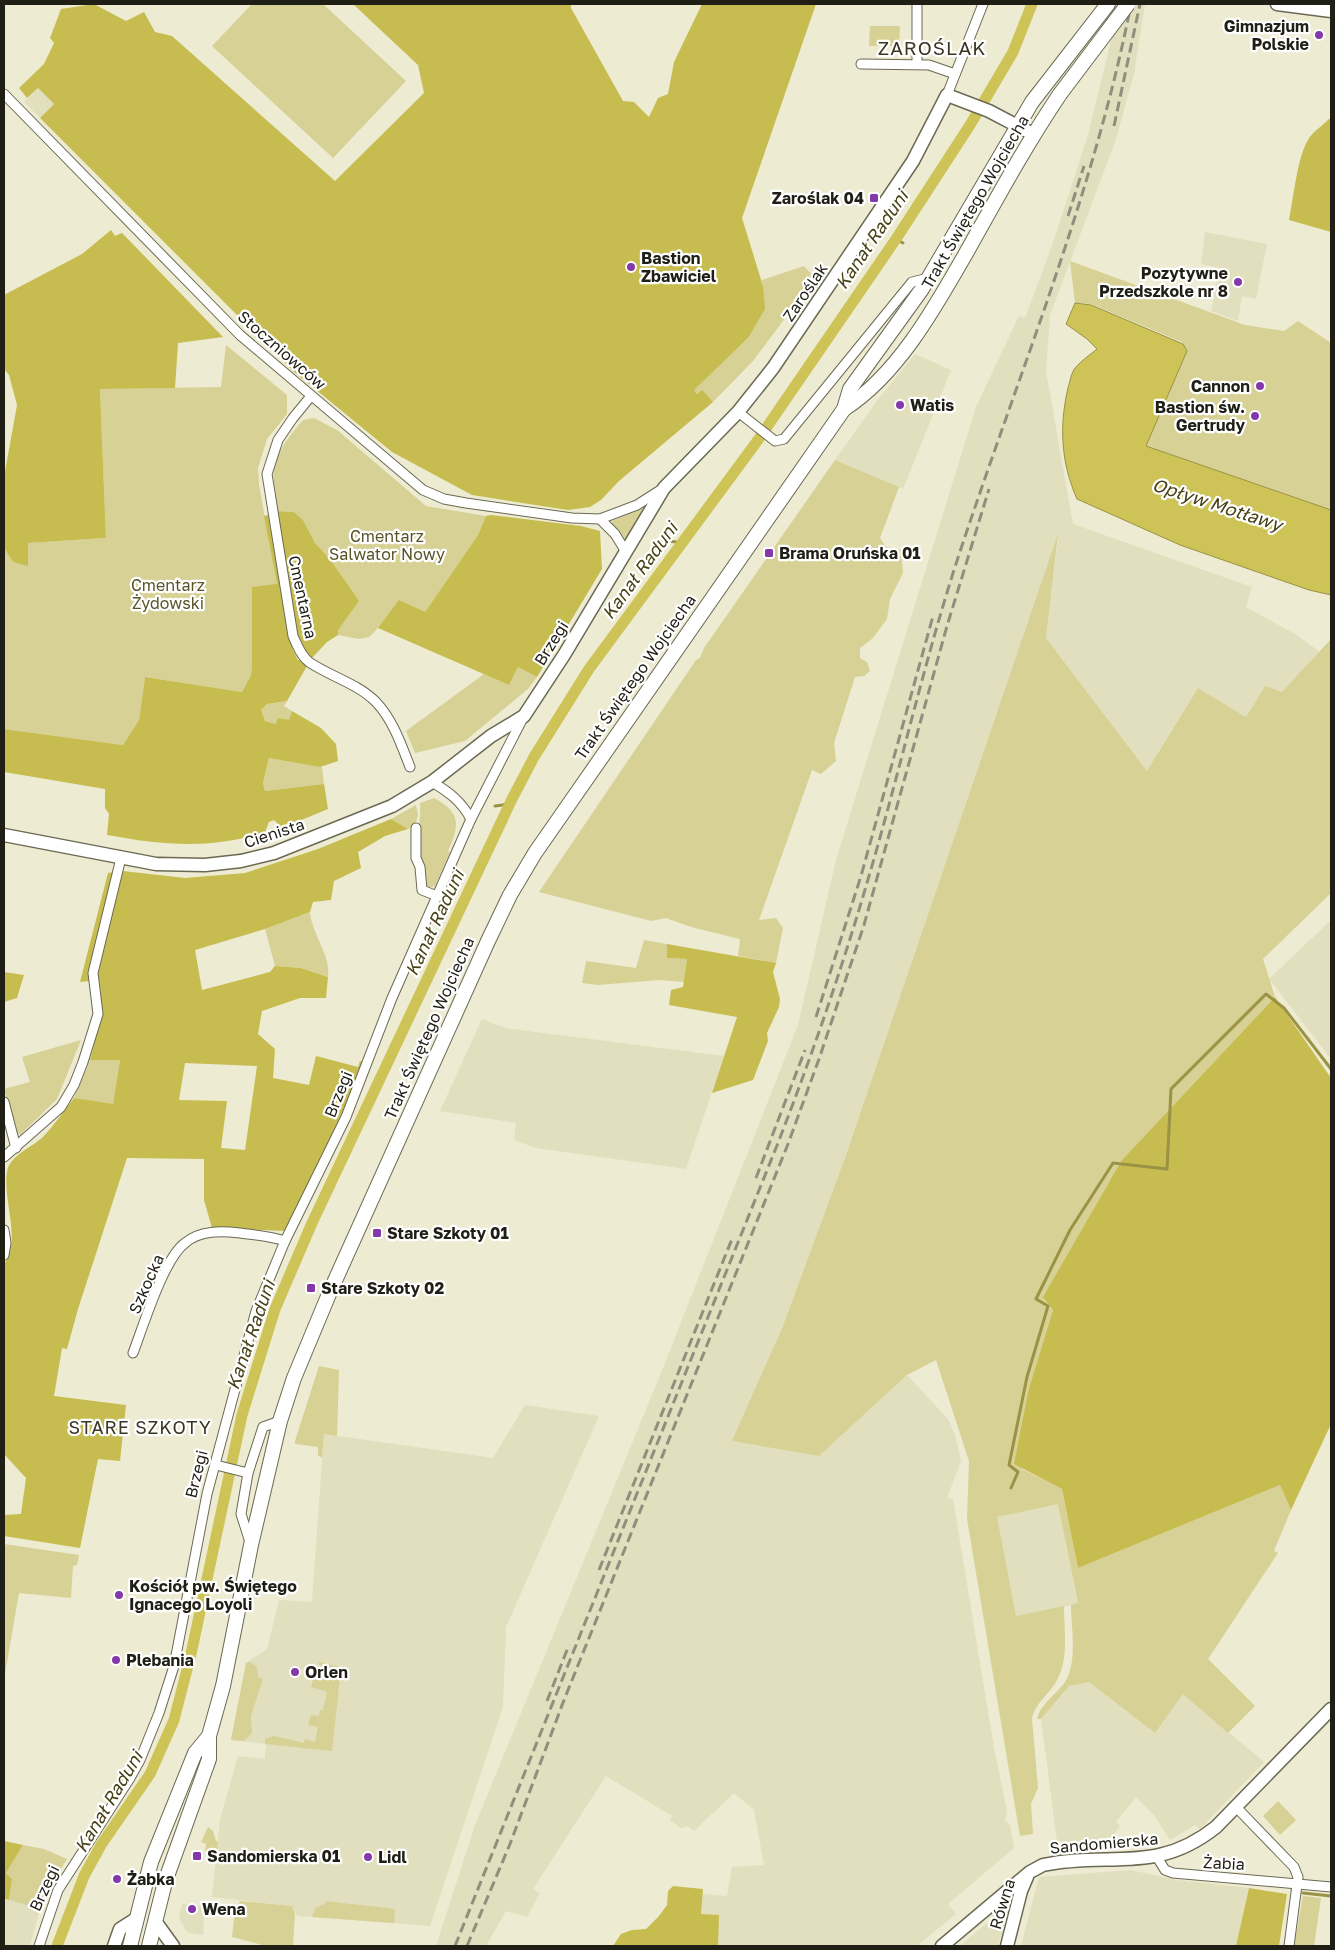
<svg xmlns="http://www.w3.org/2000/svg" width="1335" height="1950" viewBox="0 0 1335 1950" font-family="'Golos Text',sans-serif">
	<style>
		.built { fill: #e1dfbe }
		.green { fill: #d7d195 }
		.forest { fill: #c7bc50; fill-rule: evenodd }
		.water { fill: #cec357; stroke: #9a9244 }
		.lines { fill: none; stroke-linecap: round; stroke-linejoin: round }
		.stream { stroke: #9a9244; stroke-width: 3 }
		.canal { stroke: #cec357; stroke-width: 11 }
		.street-casing { stroke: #6b6953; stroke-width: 11 }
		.secondary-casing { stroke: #6b6953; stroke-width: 15 }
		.primary-casing { stroke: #6b6953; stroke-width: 16 }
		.street { stroke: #fff; stroke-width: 9 }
		.secondary { stroke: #fff; stroke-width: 12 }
		.primary { stroke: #fff; stroke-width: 14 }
		.rail { stroke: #908f7d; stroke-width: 3; stroke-dasharray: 10 5; stroke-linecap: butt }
		.primary-bridge-casing { stroke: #6b6953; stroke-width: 16; stroke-linecap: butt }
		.primary-bridge { stroke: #fff; stroke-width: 14 }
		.poi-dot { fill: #8538a9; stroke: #fff; stroke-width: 2 }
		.labels { text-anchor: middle; stroke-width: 4.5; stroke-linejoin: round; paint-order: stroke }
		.poi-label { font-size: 16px; font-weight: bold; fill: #201f16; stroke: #fff; text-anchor: start }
		.street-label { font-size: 16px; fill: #201f16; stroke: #fff }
		.park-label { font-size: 16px; fill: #585428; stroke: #fff }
		.water-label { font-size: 18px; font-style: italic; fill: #474215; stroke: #fff }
		.neighbourhood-label { font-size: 18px; letter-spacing: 1px; fill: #393723; stroke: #fff }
		.quarter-label { font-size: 19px; letter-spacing: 1px; fill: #393723; stroke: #fff }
	</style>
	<rect width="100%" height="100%" fill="#edebd2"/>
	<g class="built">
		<path d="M1120 4H1145L1134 74 1116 139 1050 315 1046 371 1073 524 1252 587 1246 607 1295 634 1320 652 1282 692 1264 687 1246 717 1198 688 1147 771 1046 638 1058 537 845 1158 783 1326 733 1441 819 1456 907 1375 948 1419 955 1435 961 1461 947 1498 953 1499 994 1748 1007 1811 1005 1820 1010 1825 1014 1848 948 1904 956 1914 917 1946H716L719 1916 701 1914 702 1894 727 1896 732 1867 764 1865 754 1810 734 1793 694 1831 688 1826 681 1828 670 1820 672 1816 606 1776 533 1889 540 1893 527 1917 506 1911 486 1946H436L475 1825 663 1368 798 1025 836 860 976 407 1019 316 1025 318 1053 243 1088 135Z"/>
		<path d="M38 88 54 104 40 118 24 102Z"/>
		<path d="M1205 232 1267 244 1256 299 1242 296 1238 321 1211 311 1220 268 1201 264Z"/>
		<path d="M915 354 951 370 903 489 835 460 876 402Z"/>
		<path d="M1331 920V1059L1269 979Z"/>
		<path d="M482 1019 505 1028 724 1056 686 1169 536 1148 514 1140 516 1123 440 1111Z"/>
		<path d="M525 1405 599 1416 506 1627 503 1707 430 1926 297 1916 292 1906 212 1897 220 1819 238 1756 265 1759 266 1744 231 1740 246 1663 267 1649 279 1600 312 1602 324 1434 493 1458Z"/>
		<path d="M1058 1503 1078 1604 1016 1616 996 1517Z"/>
		<path d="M1089 1682 1155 1733 1183 1694 1264 1762 1200 1829 1195 1825 1170 1840 1154 1815 1136 1797 1116 1822 1120 1826 1103 1848 1064 1850 1057 1841 1041 1719 1069 1686Z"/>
		<path d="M1130 1870 1177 1880 1249 1888 1236 1946H1021L1039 1877Z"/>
		<path d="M4 1898 40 1909 30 1946H4Z"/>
		<path d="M182 1904 205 1906 203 1935 189 1933 185 1930 179 1917Z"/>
		<path d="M987 1923 1004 1927 998 1946H960Z"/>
	</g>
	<g class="green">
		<path d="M252 4H323L406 81 333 158 212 46Z"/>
		<path d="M870 26H900L899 46H869Z"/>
		<path d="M1070 261 1245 325 1284 331 1298 321 1331 343V510L1146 446 1187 351 1182 342 1091 304 1075 303Z"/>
		<path d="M804 266 815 278 753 361 713 402 702 391 698 394 693 390 748 338 763 286 762 280Z"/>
		<path d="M226 345 287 395V414L267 439 258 468 259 485 277 585 252 587V664L251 675 242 692 145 677 139 720 123 745 4 729V548L13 562 28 565V543L106 538 100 389 221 387Z"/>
		<path d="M314 418 337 430 426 506 486 516 478 535 425 612 378 628 369 637 359 639 338 635 329 558 315 543 303 520 294 512 277 511C269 466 273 455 303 420Z"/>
		<path d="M835 460 899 487 880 538 886 547 901 550 903 573 890 599 887 619 873 638 860 648V658L867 662 870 671 864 676 855 677 834 743 836 761 821 774 812 770 759 920 776 918 783 928 776 963 738 956 740 939 691 927 666 918 651 921 539 892 696 660 700 658 704 648Z"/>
		<path d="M642 509H644L626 540 612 524V521Z"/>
		<path d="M1058 534 1046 638 1147 771 1198 688 1246 717 1265 686 1282 692 1331 639V893L1263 959 1275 997 1122 1160 1053 1310 1029 1388 1022 1469 1062 1489 1078 1568 1280 1485 1291 1510 1274 1551 1278 1553 1208 1659 1255 1706 1228 1733 1183 1694 1155 1733 1089 1682 1069 1686 1041 1719H1037C1040 1704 1056 1695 1065 1682 1078 1661 1071 1628 1071 1605L1078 1603 1058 1504 997 1517 1016 1616 1064 1606C1064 1630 1069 1659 1057 1680 1049 1695 1035 1703 1032 1719L1038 1788 1031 1804 1033 1834 1020 1836 967 1519 969 1461 936 1360 907 1375 819 1456 732 1441 783 1326 845 1158Z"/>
		<path d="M518 667 537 677 528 689 465 741 415 753 406 731 484 674 509 685Z"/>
		<path d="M287 701 284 706 292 711 289 721 276 724 265 721 261 710 267 704Z"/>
		<path d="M269 758 322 767 324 784 265 791 263 783Z"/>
		<path d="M434 798C461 813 460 825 448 851L450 852 435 886 428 888 425 885C423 871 419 856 419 842 418 828 421 817 420 803Z"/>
		<path d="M416 805 418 815 415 825 408 829 391 819Z"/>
		<path d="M310 912C312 935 331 955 328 977L301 968 275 966 265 929Z"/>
		<path d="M644 940 667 944V958L687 959 684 982 660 980 598 985 582 983 586 961 636 968Z"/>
		<path d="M81 1040 57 1099 20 1135 15 1131 4 1089 30 1082 22 1057Z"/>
		<path d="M90 1060H120L113 1105 74 1098Z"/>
		<path d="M319 1366 339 1370 337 1436 324 1434 322 1458 318 1455V1447L295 1444V1441Z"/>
		<path d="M4 1544 79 1555 77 1565 73 1566 71 1598 19 1593 4 1680Z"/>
		<path d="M250 1662 257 1667 258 1677 263 1679 251 1716 252 1733 244 1741 231 1740 246 1663Z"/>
		<path d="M319 1662 341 1667 332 1751 265 1744V1739L274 1736 304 1743 305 1739 315 1742 318 1727 308 1725 311 1715 319 1716 320 1710H323L327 1692 311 1687 315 1674 321 1675 324 1666 319 1665Z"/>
		<path d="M1278 1801 1296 1820 1280 1835 1263 1816Z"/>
		<path d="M208 1827 213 1831 216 1841 218 1842 217 1854 205 1851 206 1844 201 1842Z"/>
		<path d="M23 1845 44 1849 67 1859 48 1890 40 1909 9 1900 12 1879 6 1873Z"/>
		<path d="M1303 1896 1321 1898 1314 1946H1294Z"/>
		<path d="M240 1901 292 1906 295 1914 293 1946H266L232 1937 235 1909H237Z"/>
		<path d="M325 1901 395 1909 394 1923 312 1917 315 1908 325 1904Z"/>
	</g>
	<g class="forest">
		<path d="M94 4 126 21 144 12 155 32 172 36 335 181 424 93 418 65 353 4H571V8L623 101 634 102 649 117 658 98 668 94 674 62 702 4H816L742 218 763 286 765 309 748 338 694 390 697 394 702 390 713 402 619 481 601 500 590 507 568 510 472 495 392 452 293 371 40 118 54 104 38 88 27 98 19 88 44 64 54 43 50 38 61 9Z"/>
		<path d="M1331 117V232L1289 220C1293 200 1297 163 1305 146 1310 132 1322 127 1331 117Z"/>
		<path d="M111 230 115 236 122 233 223 337 178 343 175 388 100 389 106 538 28 543V566L13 562 4 548V477L17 405 9 375 4 369V295L82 254Z"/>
		<path d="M277 511 294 512 303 520 315 543 329 558 359 601 338 630V635L327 642 311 659 305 652 297 634Z"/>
		<path d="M268 515 293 650 298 660H302L307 666 287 701 267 704 261 710 265 721 276 724 278 718 289 720 292 711 321 728 336 744 338 761 320 767 269 758 263 783 265 791 324 784 328 809 282 828 274 820 269 822 265 832C211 850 162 845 107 835L109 814 105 808V789L4 772V729L123 745 139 720 145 677 242 692 251 675 252 664V587L277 584 264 516Z"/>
		<path d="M491 515 581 526 600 531 602 569 537 677 518 667 509 685 378 628 399 600 425 612 478 535 486 516Z"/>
		<path d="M391 819 408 829 385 836 358 852 361 868 334 881 331 900 313 902 310 912 265 929 195 950 202 990 270 972 275 966 301 968 328 977 326 998H300L262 1011 258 1034 275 1049 273 1078 309 1085 316 1056 358 1067 360 1061 364 1062 358 1078 287 1231 212 1228 204 1200V1159L127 1158 78 1309 67 1349 62 1348 54 1396 126 1405 120 1461 98 1459 80 1548 4 1536V1515L21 1514 26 1478 4 1454V1264C23 1239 0 1196 8 1167 15 1153 32 1147 43 1137 54 1125 64 1111 74 1098L113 1104 120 1060H90C97 1033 105 1008 99 980L80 982 108 873 123 871 185 878 245 873 318 849ZM185 1063 257 1066 245 1150 221 1148 227 1101 179 1100Z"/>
		<path d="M667 944 776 963 773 972 780 999 779 1007 767 1033 768 1041 753 1080 712 1093 737 1017 669 1005 671 990 683 987 687 959 667 958Z"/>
		<path d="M4 972 24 975 17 998 4 1002Z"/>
		<path d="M1275 997 1331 1078V1424L1291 1510 1280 1485 1078 1568 1062 1489 1014 1464 1029 1388 1053 1310 1043 1297 1122 1160Z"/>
		<path d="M4 1841 23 1845 6 1873 12 1879 9 1900 4 1898Z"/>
		<path d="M673 1886 703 1889 701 1914 719 1915 718 1946H613L621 1934 632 1930 646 1929 659 1916 667 1905 668 1891Z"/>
		<path d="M1249 1888 1287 1894 1279 1946H1236Z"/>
	</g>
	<path class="water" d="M1075 303 1091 305 1183 344 1187 351 1146 446 1331 510V595L1309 590 1180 545 1077 499C1061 463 1059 426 1068 388 1070 382 1071 372 1076 367 1082 360 1090 355 1097 349L1087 339 1066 324Z"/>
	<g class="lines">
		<g class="stream">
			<path d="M896 239 903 243"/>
			<path d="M662 540 683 543"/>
			<path d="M495 806 510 804"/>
			<path d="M1011 1488 1018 1472 1009 1465 1027 1377 1048 1306 1036 1299 1070 1230 1113 1163 1167 1169 1171 1089 1266 994 1284 1008 1331 1069"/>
			<path d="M1303 1893 1331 1896"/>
		</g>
		<path class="canal" d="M57 1946 84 1876 101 1845 150 1774 174 1720 191 1654 242 1415 275 1309 312 1223 512 799 534 757 589 669 758 440 896 239 970 125 1013 52 1032 4"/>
		<defs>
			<g id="street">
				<path d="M861 64 929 65 955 74"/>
				<path d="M917 64V4"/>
				<path d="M4 94 240 335 423 490 444 499 466 503 572 518 600 519 637 505 662 489"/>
				<path d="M947 95 983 4"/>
				<path d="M311 396 293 418 278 440 267 474 293 636C297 645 301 656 309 662 331 677 357 683 376 702 393 720 401 744 410 767"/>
				<path d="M738 412 775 441 784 439 912 282 929 278"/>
				<path d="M600 519 615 534 626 552"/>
				<path d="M432 782C449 792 461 801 471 819"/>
				<path d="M416 828V858L420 867 422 890 437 896"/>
				<path d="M4 1102 16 1148"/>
				<path d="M4 1157 61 1107 74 1085 83 1062 98 1014 93 973 121 858"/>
				<path d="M4 1230 6 1243 4 1255"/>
				<path d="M133 1353C143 1327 164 1258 185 1243 200 1230 221 1231 240 1233 256 1235 270 1236 285 1241"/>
				<path d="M216 1465 248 1473"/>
				<path d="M250 1542 241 1514 248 1473 263 1427 280 1421"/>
				<path d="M1236 1807 1294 1867 1298 1877 1289 1946"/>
				<path d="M1157 1857 1165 1870 1173 1873 1331 1887"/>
				<path d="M39 1946 58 1890 130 1778 140 1760 159 1713 174 1666 207 1494 256 1311 285 1241 346 1117 392 998 471 819 524 716"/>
			</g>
			<g id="secondary">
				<path d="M1277 4 1331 11"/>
				<path d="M4 835 156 864 205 865 241 861 274 853 392 806 432 782 491 736 524 716 564 655 664 488 738 412 773 368 913 161 947 95 989 111 1033 134"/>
				<path d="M155 1921 173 1946"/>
				<path d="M114 1946 120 1929 134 1920"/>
				<path d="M942 1946 1030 1872 1043 1865C1109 1851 1156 1875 1216 1827L1331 1709"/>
				<path d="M1007 1946 1021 1891 1027 1877"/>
			</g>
			<g id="primary">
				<path d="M844 409C899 374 937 304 969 248 998 196 1027 143 1060 94"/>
				<path d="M130 1946 151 1862 195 1753 209 1736"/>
				<path d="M149 1946 165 1882 209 1759V1736L223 1686 251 1545 280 1421 294 1378 329 1294 488 941 510 895 535 853 844 409 850 389 922 289 1032 102 1108 4"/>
			</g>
		</defs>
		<use href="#street" class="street-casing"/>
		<use href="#secondary" class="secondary-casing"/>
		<use href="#primary" class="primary-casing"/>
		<use href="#street" class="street"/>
		<use href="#secondary" class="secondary"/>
		<use href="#primary" class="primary"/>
		<g class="rail">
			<path d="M1114 126 1140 4"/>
			<path d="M1068 216 1084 166"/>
			<path d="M816 1017 861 876 933 616"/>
			<path d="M756 1178 805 1050"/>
			<path d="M599 1570 732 1239"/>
			<path d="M547 1701 569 1645"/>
			<path d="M455 1946 778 1143C812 1055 843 966 869 876 899 774 922 671 954 570 1015 382 1093 198 1131 4"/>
			<path d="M467 1946 510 1844 564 1700 788 1144 819 1059 864 925 947 626 989 489"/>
		</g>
		<defs>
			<path id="primary-bridge" d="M1060 94 1128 4"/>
		</defs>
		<use href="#primary-bridge" class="primary-bridge-casing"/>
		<use href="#primary-bridge" class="primary-bridge"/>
	</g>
	<g class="poi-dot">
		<circle cx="1319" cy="35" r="5"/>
		<rect x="869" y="193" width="10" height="10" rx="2.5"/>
		<circle cx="631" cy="267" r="5"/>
		<circle cx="1238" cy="282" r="5"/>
		<circle cx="1260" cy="386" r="5"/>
		<circle cx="900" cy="405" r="5"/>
		<circle cx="1255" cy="416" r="5"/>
		<rect x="764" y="548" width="10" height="10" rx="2.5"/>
		<rect x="372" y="1228" width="10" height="10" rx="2.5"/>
		<rect x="306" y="1283" width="10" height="10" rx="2.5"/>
		<circle cx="119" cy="1595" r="5"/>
		<circle cx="116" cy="1660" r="5"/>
		<circle cx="295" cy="1672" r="5"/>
		<rect x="192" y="1851" width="10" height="10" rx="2.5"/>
		<circle cx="368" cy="1857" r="5"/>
		<circle cx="117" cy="1879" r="5"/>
		<circle cx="192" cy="1909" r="5"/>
	</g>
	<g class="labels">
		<g class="poi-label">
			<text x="1309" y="32" text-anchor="end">Gimnazjum<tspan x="1309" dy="18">Polskie</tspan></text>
			<text x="864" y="204" text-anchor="end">Zaroślak 04</text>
			<text x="641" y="264">Bastion<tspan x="641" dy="18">Zbawiciel</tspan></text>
			<text x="1228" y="279" text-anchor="end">Pozytywne<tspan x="1228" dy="18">Przedszkole nr 8</tspan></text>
			<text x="1250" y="392" text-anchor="end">Cannon</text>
			<text x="910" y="411">Watis</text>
			<text x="1245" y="413" text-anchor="end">Bastion św.<tspan x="1245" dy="18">Gertrudy</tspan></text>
			<text x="779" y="559">Brama Oruńska 01</text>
			<text x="387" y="1239">Stare Szkoty 01</text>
			<text x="321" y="1294">Stare Szkoty 02</text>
			<text x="129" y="1592">Kościół pw. Świętego<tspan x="129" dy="18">Ignacego Loyoli</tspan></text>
			<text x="126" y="1666">Plebania</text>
			<text x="305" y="1678">Orlen</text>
			<text x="207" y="1862">Sandomierska 01</text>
			<text x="378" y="1863">Lidl</text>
			<text x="127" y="1885">Żabka</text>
			<text x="202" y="1915">Wena</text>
		</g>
		<g class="street-label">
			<text transform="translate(975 202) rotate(-60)" y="6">Trakt Świętego Wojciecha</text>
			<text transform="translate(805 292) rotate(-56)" y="6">Zaroślak</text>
			<text transform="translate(282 350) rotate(41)" y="6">Stoczniowców</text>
			<text transform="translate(303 597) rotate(78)" y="6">Cmentarna</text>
			<text transform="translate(551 643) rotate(-58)" y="6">Brzegi</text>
			<text transform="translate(635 677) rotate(-55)" y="6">Trakt Świętego Wojciecha</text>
			<text transform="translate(274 833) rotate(-18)" y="6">Cienista</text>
			<text transform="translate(429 1028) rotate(-66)" y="6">Trakt Świętego Wojciecha</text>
			<text transform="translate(338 1094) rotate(-68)" y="6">Brzegi</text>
			<text transform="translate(146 1284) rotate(-66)" y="6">Szkocka</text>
			<text transform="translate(196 1474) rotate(-76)" y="6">Brzegi</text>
			<text transform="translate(1104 1843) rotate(-5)" y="6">Sandomierska</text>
			<text transform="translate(1224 1863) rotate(3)" y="6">Żabia</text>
			<text transform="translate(44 1888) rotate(-65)" y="6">Brzegi</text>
			<text transform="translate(1002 1904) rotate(-73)" y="6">Równa</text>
		</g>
		<g class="park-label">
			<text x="387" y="542">Cmentarz<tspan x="387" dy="18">Salwator Nowy</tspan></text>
			<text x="168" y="591">Cmentarz<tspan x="168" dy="18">Żydowski</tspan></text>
		</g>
		<g class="water-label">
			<text transform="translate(872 240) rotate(-56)" y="6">Kanał Raduni</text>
			<text transform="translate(1217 505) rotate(18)" y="6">Opływ Motławy</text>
			<text transform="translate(640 571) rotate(-54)" y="6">Kanał Raduni</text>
			<text transform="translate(435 923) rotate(-65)" y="6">Kanał Raduni</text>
			<text transform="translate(251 1335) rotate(-71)" y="6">Kanał Raduni</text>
			<text transform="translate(109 1802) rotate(-59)" y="6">Kanał Raduni</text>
		</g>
		<g class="neighbourhood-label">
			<text x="140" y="1434">STARE SZKOTY</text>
		</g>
		<g class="quarter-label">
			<text x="932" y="55">ZAROŚLAK</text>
		</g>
	</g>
	<rect width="1335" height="1950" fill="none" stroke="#201f16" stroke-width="10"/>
</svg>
